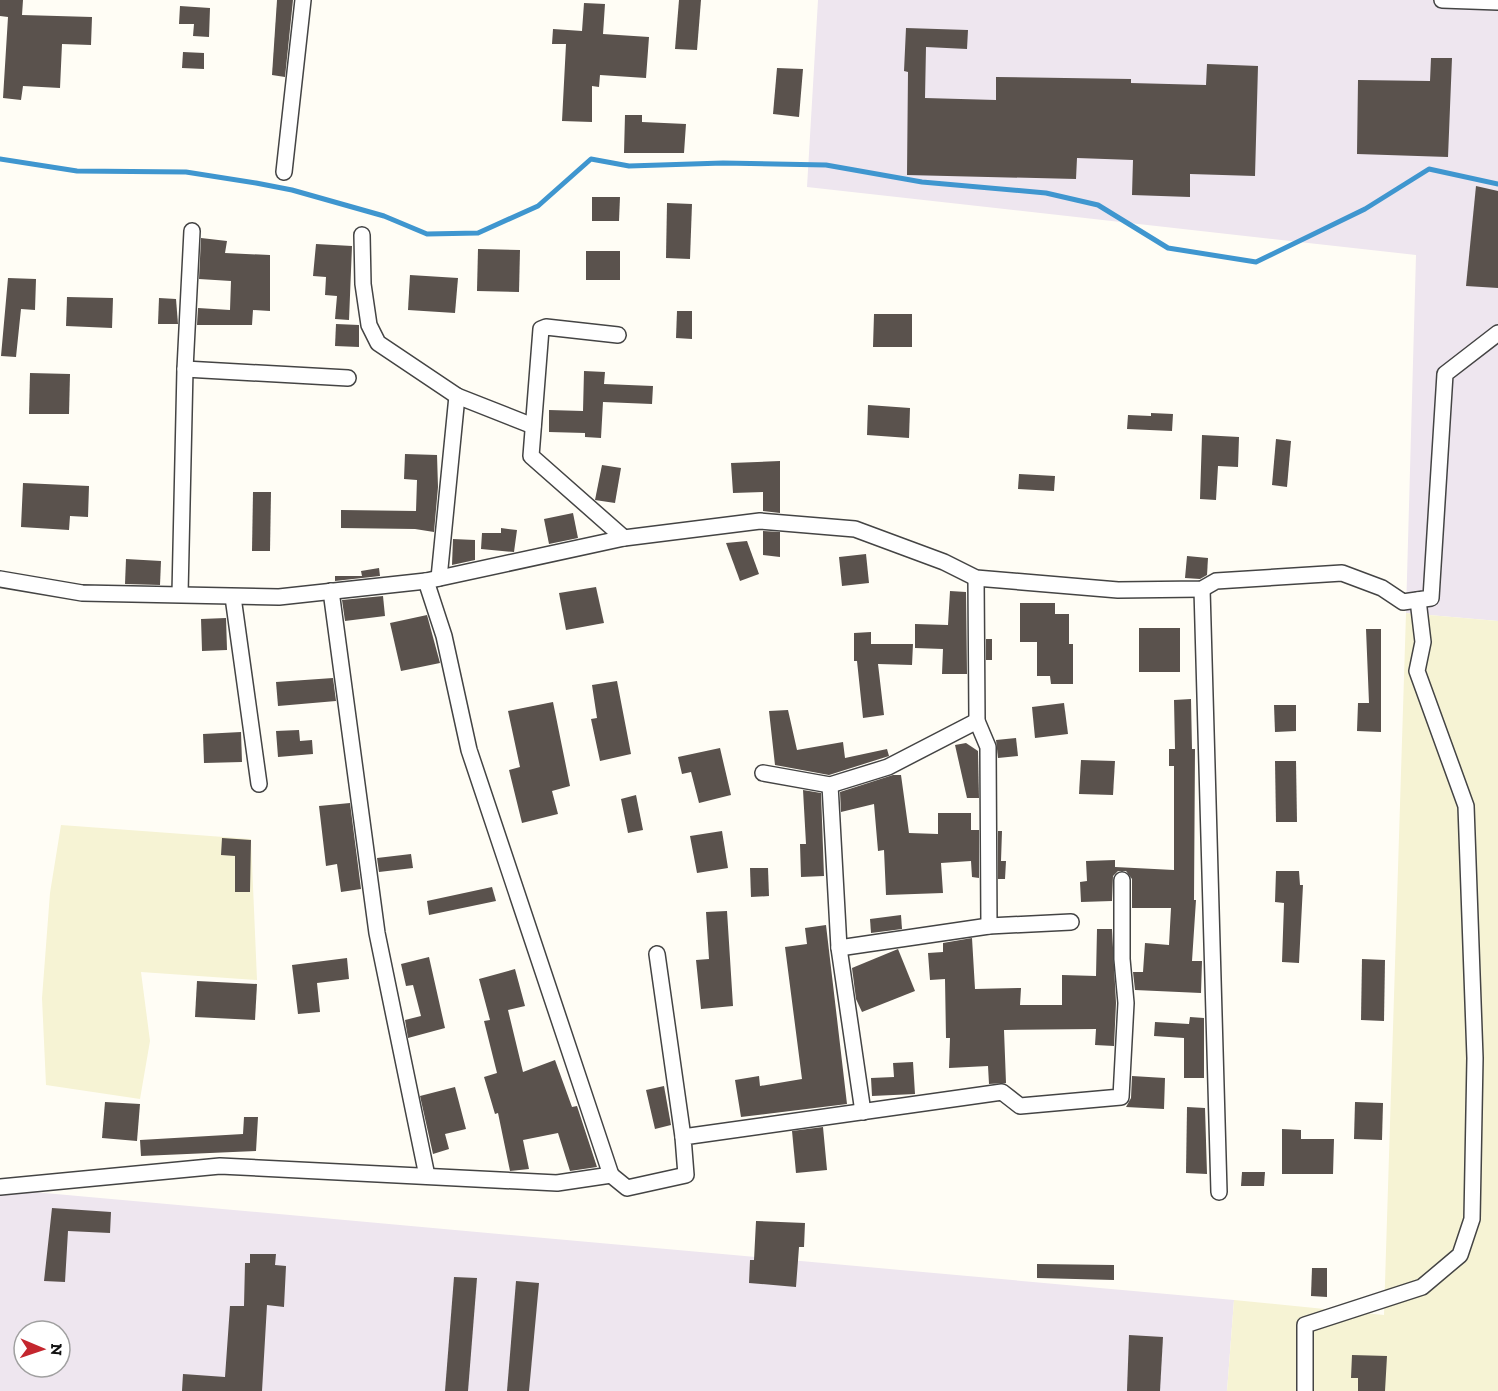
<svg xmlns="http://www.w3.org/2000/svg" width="1498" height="1391" viewBox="0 0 1498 1391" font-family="'Zilla Slab',serif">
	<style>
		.industrial { fill: #eee6ef; fill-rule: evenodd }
		.farmland { fill: #f6f3d4 }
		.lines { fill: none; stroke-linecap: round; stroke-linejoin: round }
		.stream { stroke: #3f96cf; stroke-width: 5 }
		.building { fill: #5a524d }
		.minor-casing { stroke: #444; stroke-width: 18 }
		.minor { stroke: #fff; stroke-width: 15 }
	</style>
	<rect width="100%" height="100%" fill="#fffdf5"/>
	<g class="industrial">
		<path d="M818 0H1498V621L1406 613 1416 255 807 187Z"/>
		<path d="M0 1189 1234 1300 1227 1391H0ZM24 1331H60V1367H24Z"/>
	</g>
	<g class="farmland">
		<path d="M1406 613 1498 621V1391H1227L1234 1300 1384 1315Z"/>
		<path d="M61 825 251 839 257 980 141 972 150 1041 140 1099 46 1085 42 998 50 893Z"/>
	</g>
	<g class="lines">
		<path class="stream" d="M0 159 77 171 186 172 256 183 292 190 384 216 427 234 478 233 538 206 591 159 629 166 723 163 826 165 922 182 1046 193 1098 205 1168 248 1256 262 1365 209 1429 169 1498 184"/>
	</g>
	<g class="building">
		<path d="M0 0H23L22 15 92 17 91 45 62 44 60 88 23 86 21 100 3 98 8 17 0 16Z"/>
		<path d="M277 0H293L285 77 272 75Z"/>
		<path d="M679 0H701L697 50 675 49Z"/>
		<path d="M584 3 605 4 603 34 649 37 646 78 600 75 599 87 592 86V122L562 121 566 44H552L553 29 582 31Z"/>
		<path d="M180 6 210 8 209 37 193 36 194 24H179Z"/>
		<path d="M906 28 968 30 967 49 926 47 925 98 996 100V77L1131 79V83L1206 85 1207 64 1258 66 1255 176 1190 174V197L1132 195 1133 160 1077 158 1076 179 907 175 908 72 904 71Z"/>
		<path d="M183 52 204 53V69L182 68Z"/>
		<path d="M1431 58H1452L1448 157 1357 154 1358 80 1430 81Z"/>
		<path d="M777 68 803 69 799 117 773 114Z"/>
		<path d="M625 115H642V122L686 124 684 153H624Z"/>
		<path d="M1476 186 1498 191V288L1466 286Z"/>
		<path d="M592 197H620L619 221H592Z"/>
		<path d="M667 203 692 204 690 259 666 258Z"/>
		<path d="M201 238 227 241 225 253 270 255V311L253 310 252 325H197L198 308 230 310 231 281 199 279Z"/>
		<path d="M316 244 352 246 349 320 335 319 337 296 325 295 326 277 313 276Z"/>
		<path d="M478 249 520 250 519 292 477 291Z"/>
		<rect x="586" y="251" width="34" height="29"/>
		<path d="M410 275 458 278 455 313 408 310Z"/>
		<path d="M8 278 36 279 35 310 21 309 16 357 1 356Z"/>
		<path d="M67 297 113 298 112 328 66 326Z"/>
		<path d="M159 298 176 299 178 324H158Z"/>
		<path d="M677 311H692V339L676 338Z"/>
		<path d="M874 314H912V347H873Z"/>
		<path d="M336 324 359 325V347L335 346Z"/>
		<path d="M584 371 605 372 604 384 653 386 652 404 603 402 601 438 585 437V433L549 432V410L583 411Z"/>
		<path d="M30 373 70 374 69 414H29Z"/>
		<path d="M868 405 910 408 909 438 867 435Z"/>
		<path d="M1151 413 1173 414 1172 431 1127 429 1128 415 1151 416Z"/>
		<path d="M1202 435 1239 437 1238 467 1218 466 1216 500 1200 499Z"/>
		<path d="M1276 439 1291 441 1287 487 1272 485Z"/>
		<path d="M405 454 437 455 438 487 434 532 415 529 341 528V510L416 511 417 480 404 479Z"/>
		<path d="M780 461V513L763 511V492L733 493 731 463Z"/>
		<path d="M602 465 621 468 615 503 595 500Z"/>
		<path d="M1019 474 1055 476 1054 491 1018 489Z"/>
		<path d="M23 483 89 486 88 517 70 516 69 530 21 527Z"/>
		<path d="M253 492H271L270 551H252Z"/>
		<path d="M573 513 578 538 549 544 544 519Z"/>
		<path d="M501 528 517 530 514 552 481 549 482 533H501Z"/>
		<path d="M763 531 780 532V557L763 555Z"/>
		<path d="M453 539 475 540V560L452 565Z"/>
		<path d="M747 541 759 574 740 581 726 543Z"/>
		<path d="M866 554 869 583 842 586 839 557Z"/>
		<path d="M1187 556 1208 558 1207 575 1200 579 1185 578Z"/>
		<path d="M126 559 161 561 160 585 125 584Z"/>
		<path d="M379 568 380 576 335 581V576H362L361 571Z"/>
		<path d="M596 587 604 623 566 630 559 593Z"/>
		<path d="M950 591 966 592 967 674H942L943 649 915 648V624L948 625Z"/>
		<path d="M383 596 385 616 345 621 342 600Z"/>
		<path d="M1020 603H1055V614H1069V644H1073V684H1051L1050 676H1037V642H1020Z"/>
		<path d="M427 615 440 663 401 671 390 623Z"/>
		<path d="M226 618 227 650 202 651 201 619Z"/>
		<rect x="1139" y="628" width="41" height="44"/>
		<path d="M1366 629H1381V732L1357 731 1358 703H1369Z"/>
		<path d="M871 632V644H913L912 665 878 664 884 715 863 718 857 661H854V633Z"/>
		<rect x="986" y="639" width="6" height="21"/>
		<path d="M333 678 336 701 278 706 276 682Z"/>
		<path d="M617 681 631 754 600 761 591 719 597 718 592 685Z"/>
		<path d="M1191 699 1192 749H1195L1194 900H1196L1192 961H1202L1201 993 1135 990 1133 972H1143L1145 943 1169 945 1171 908H1132V879L1126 871H1118L1113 876 1112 901 1081 902 1080 882 1087 881 1086 861 1115 860V867L1174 870V766H1169V749H1175L1174 700Z"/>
		<path d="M553 702 570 786 552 791 558 814 522 823 509 770 520 767 508 711Z"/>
		<path d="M1064 703 1068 734 1035 738 1032 707Z"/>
		<path d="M1274 705H1296V731L1275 732Z"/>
		<path d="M788 710 797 750 843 742 845 758 887 749 889 756 829 775 775 765 769 711Z"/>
		<path d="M299 730 300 741 312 740 313 754 278 757 276 731Z"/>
		<path d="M241 732 242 762 204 763 203 734Z"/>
		<path d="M1016 738 1018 756 998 758 996 740Z"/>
		<path d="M966 743 978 751 979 798H967L955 745Z"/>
		<path d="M720 748 731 795 699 803 691 772 682 774 678 757Z"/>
		<path d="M1081 760 1115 761 1113 795 1079 794Z"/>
		<path d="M1275 761H1296L1297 822H1276Z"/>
		<path d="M893 775H901L909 833 938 834V813H971V830H979V878L972 877 971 861 941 863 943 893 886 895 884 850 878 851 874 804 841 812 840 792Z"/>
		<path d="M803 790 821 793 824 876 801 877 800 844H806Z"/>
		<path d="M636 795 643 830 628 833 621 799Z"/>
		<path d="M350 803 361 889 341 892 337 864 326 866 319 806Z"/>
		<path d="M722 831 728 868 697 873 690 836Z"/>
		<path d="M998 831H1002L1001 861H1006L1005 879H998Z"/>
		<path d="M222 838 251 840 250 892H235V856L221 855Z"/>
		<path d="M411 854 413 868 379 872 377 858Z"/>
		<path d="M750 868H768L769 896 751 897Z"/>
		<path d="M1276 871H1299L1300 885H1303L1299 963 1282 962 1284 903 1275 902Z"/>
		<path d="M492 887 496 901 429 915 427 901Z"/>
		<path d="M727 911 733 1006 701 1009 696 960 709 959 706 912Z"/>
		<path d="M901 915 902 929 871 933 870 919Z"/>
		<path d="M826 925 847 1104 741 1117 735 1080 759 1076 760 1086 802 1079 785 947 807 944 805 928Z"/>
		<path d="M1097 929H1112L1116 1003 1114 1046 1095 1045 1096 1029 1004 1030 1006 1083 989 1084 988 1066 949 1068 950 1038H946L945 979 930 980 928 953 943 952V943L972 938 975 989 1021 988 1020 1005H1062V975L1096 976Z"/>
		<path d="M898 949 915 991 862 1012 856 999 852 968Z"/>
		<path d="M429 957 445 1028 408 1038 405 1020 421 1016 413 985 406 986 401 964Z"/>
		<path d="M347 958 349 979 317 983 320 1012 298 1014 292 965Z"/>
		<path d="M1362 959 1385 960 1384 1021 1361 1020Z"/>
		<path d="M515 969 525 1006 508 1010 523 1072 555 1060 572 1107 577 1106 597 1167 570 1171 558 1133 523 1140 529 1169 510 1171 498 1113 495 1114 484 1077 497 1073 484 1021 490 1020 479 979Z"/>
		<path d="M197 981 257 984 255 1020 195 1017Z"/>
		<path d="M1190 1017 1204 1018V1078H1184V1038L1154 1036 1155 1022 1189 1024Z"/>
		<path d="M913 1062 915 1094 872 1096 871 1078 894 1077 893 1063Z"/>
		<path d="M1132 1076 1165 1078 1164 1109 1126 1107 1131 1098Z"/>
		<path d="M664 1086 671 1125 655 1129 646 1090Z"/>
		<path d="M455 1087 466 1129 445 1134 449 1149 433 1154 420 1096Z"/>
		<path d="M105 1102 140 1104 137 1141 102 1138Z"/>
		<path d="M1355 1102 1383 1103 1382 1140 1354 1139Z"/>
		<path d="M1187 1107 1205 1108 1207 1174 1186 1173Z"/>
		<path d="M244 1117H258L256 1151 141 1156 140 1140 243 1134Z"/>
		<path d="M823 1127 827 1170 796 1173 792 1131Z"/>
		<path d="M1282 1129 1301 1130V1139H1334L1333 1174H1282Z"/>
		<path d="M1242 1172H1265L1264 1186H1241Z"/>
		<path d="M52 1208 111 1212 110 1233 68 1231 65 1282 44 1281Z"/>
		<path d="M756 1221 805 1223 804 1247H799L796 1287 749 1283 750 1260H754Z"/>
		<path d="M250 1254H276L275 1265 286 1266 284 1307 267 1305 262 1391H182L183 1374 225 1377 230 1306H244L245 1263H250Z"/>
		<path d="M1037 1264 1114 1265V1280L1037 1278Z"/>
		<path d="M1312 1268H1327V1297L1311 1296Z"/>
		<path d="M454 1277 477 1278 468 1391H445Z"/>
		<path d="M516 1281 539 1283 529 1391H507Z"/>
		<path d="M1129 1335 1163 1337 1160 1391H1127Z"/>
		<path d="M1352 1355 1387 1356 1385 1391H1358V1378H1351Z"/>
	</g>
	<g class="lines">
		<defs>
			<g id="minor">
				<path d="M1442 0 1498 2"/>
				<path d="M284 172 303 0"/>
				<path d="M362 235 363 284 369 325 378 343 457 396 533 426"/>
				<path d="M618 335 546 327 541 329 531 456 624 538"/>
				<path d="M185 369 348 378"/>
				<path d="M439 578 457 396"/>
				<path d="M976 578 977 721 988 747 989 926"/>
				<path d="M0 579 82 593 279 597 426 581 624 538 760 521 855 529 944 562 976 578 1118 590 1202 589 1216 581 1342 573 1382 588 1403 602 1431 598 1445 374 1498 333"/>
				<path d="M426 581 444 636 469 750 611 1175"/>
				<path d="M1202 589 1219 1192"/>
				<path d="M331 591 377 933 427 1176"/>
				<path d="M180 594 185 369 192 231"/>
				<path d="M233 597 259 784"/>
				<path d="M763 773 830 785 888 767 977 721"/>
				<path d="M830 785 839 948 863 1112"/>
				<path d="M839 948 989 926 1071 922"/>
				<path d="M657 954 683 1137"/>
				<path d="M0 1187 220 1166 557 1183 611 1175 627 1188 686 1175 683 1137 1002 1092 1020 1106 1121 1097 1126 1003 1122 959V880"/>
				<path d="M1305 1391V1325L1422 1287 1460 1255 1472 1219 1475 1058 1466 806 1417 671 1423 642 1418 600"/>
			</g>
		</defs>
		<use href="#minor" class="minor-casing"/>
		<use href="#minor" class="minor"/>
	</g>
	<g transform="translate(42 1349) rotate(92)"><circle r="28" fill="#ffffff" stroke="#a0a0a0" stroke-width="1.5"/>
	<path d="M0-4.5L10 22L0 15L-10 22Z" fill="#c4262e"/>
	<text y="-9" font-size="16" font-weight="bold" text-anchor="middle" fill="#111111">N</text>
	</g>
</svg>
